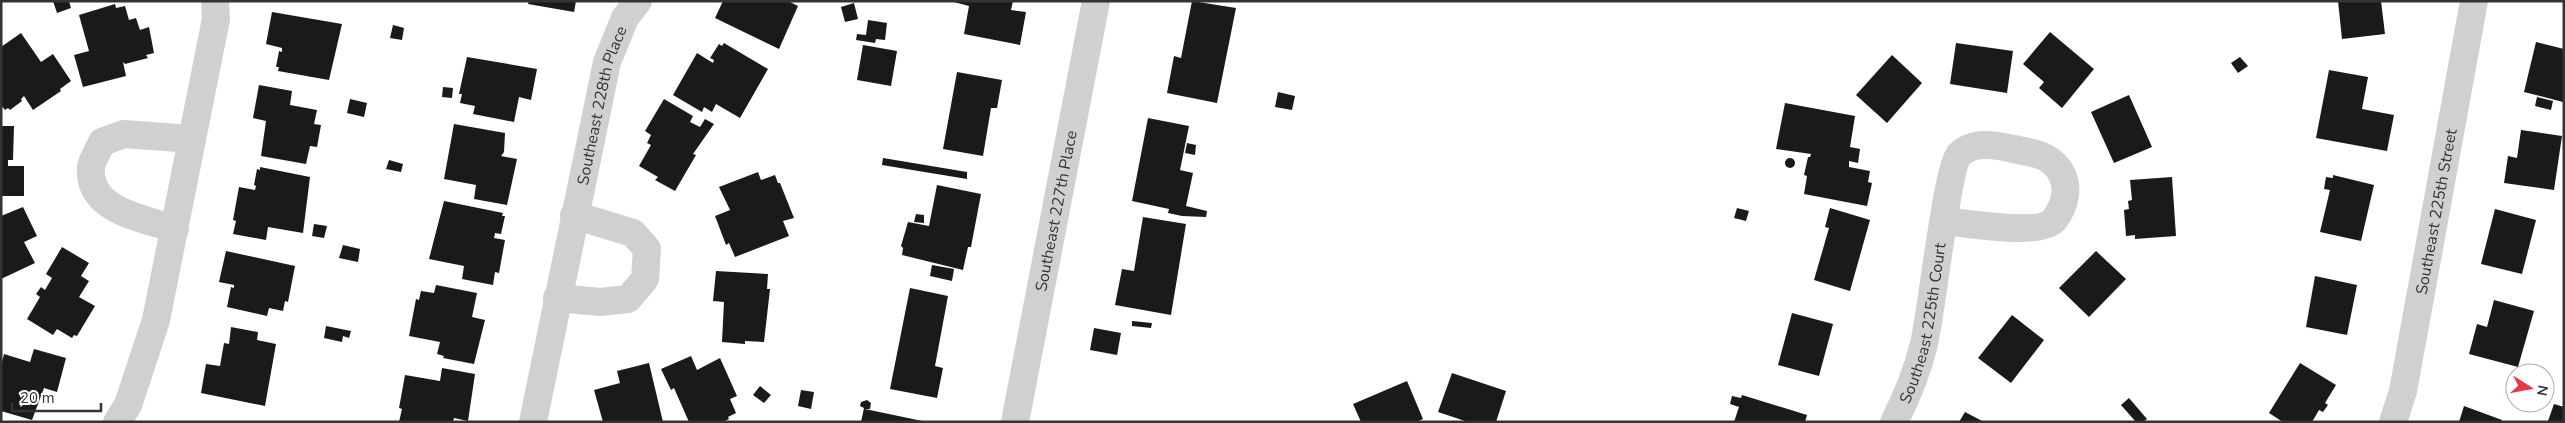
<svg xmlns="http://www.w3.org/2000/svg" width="2565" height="423" viewBox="0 0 2565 423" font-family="'Nunito Sans',sans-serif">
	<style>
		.building { fill: #1a1a1a }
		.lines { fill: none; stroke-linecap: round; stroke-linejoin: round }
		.minor { stroke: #d0d0d0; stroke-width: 28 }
		.labels { text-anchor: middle; stroke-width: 5; stroke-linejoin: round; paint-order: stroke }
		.street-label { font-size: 16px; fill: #333; stroke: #fff }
	</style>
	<rect width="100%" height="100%" fill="#fff"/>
	<g class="building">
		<path d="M53 1H69L71 8 57 13Z"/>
		<path d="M529 1H576L574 12 528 4Z"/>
		<path d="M723 1H788L798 6 779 49 715 18Z"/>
		<path d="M950 1H1013L1011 10 1026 12 1020 45 964 34 969 6Z"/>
		<path d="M1192 1 1236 8 1217 103 1167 93 1174 56 1181 58Z"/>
		<path d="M2338 1H2381L2385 34 2342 39Z"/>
		<path d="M854 3 858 19 845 22 841 7Z"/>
		<path d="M115 4 116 8 125 6 129 20 136 18 140 30 149 27 154 53 146 55 148 58 125 64 123 62 126 76 83 87 74 55 89 51 79 15Z"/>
		<path d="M272 12 342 24 329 80 278 71 279 67H276L279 51 282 52V48L266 44Z"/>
		<path d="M868 20 887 23 885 40 876 39 875 43 856 40 857 34 866 35Z"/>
		<path d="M393 25 404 28 402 40 390 38Z"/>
		<path d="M2050 32 2094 69 2062 108 2039 88 2044 82 2023 64Z"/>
		<path d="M21 33 41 62 53 54 71 81 60 89 61 91 33 110 24 96 21 99 22 101 10 110 8 108 5 110 1 105V47Z"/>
		<path d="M2536 42 2564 49 2563 102 2524 92Z"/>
		<path d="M724 43 768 69 740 118 716 104 712 112 704 107 702 112 673 95 697 53 713 63 714 60 710 58 719 44 722 46Z"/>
		<path d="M1956 43 2013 51 2007 93 1950 84Z"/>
		<path d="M863 45 897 51 891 86 857 80Z"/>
		<path d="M1892 55 1922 83 1887 123 1856 95Z"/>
		<path d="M467 57 537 69 531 100 519 97 514 122 473 114 475 106 460 103 462 94H459Z"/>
		<path d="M2240 57 2248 66 2238 73 2231 63Z"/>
		<path d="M2329 70 2368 77 2362 109 2394 115 2387 151 2316 138Z"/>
		<path d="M957 72 1002 80 997 108H991L983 156 943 149Z"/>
		<path d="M259 85 292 91 290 105 317 110 314 124 321 125 317 147 310 146 306 164 261 156 266 121 253 118Z"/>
		<path d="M443 87 453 88 452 98 442 97Z"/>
		<path d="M1278 92 1295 96 1292 110 1275 107Z"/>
		<path d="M2129 95 2152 147 2114 163 2091 112Z"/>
		<path d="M2537 97 2553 101 2551 110 2535 106Z"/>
		<path d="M350 99 367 103 364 117 347 113Z"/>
		<path d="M664 99 693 116 690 122 700 127 705 119 714 124 693 154 696 155 675 191 655 180 658 177 639 166 651 145 647 143 651 135 645 131Z"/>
		<path d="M1785 103 1855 116 1850 147 1860 149 1858 163 1849 161V167L1870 171 1868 182 1872 183 1867 206 1804 194 1807 176 1804 175 1808 157H1810L1811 154 1776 149Z"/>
		<path d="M1148 118 1189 126 1180 170 1193 173 1186 206 1207 211 1206 217 1182 216 1168 213 1169 209 1132 201Z"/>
		<path d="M454 124 505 133 504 152 501 156 517 159 507 205 474 199 476 185 444 179Z"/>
		<path d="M1 126H14L13 160H8V166H24V196H1Z"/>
		<path d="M2521 130 2562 136 2554 190 2504 183 2508 156 2517 158Z"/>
		<path d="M1187 143 1196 145 1195 155 1185 153Z"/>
		<circle cx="1790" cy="163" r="5"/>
		<path d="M883 158 967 172V179L882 165Z"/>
		<path d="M389 160 403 164 401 172 386 169Z"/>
		<path d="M260 167 310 177 303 233 268 227 266 240 233 234 236 221 233 220 239 187 255 190 256 186 254 185 257 169 260 170Z"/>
		<path d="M758 172 761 180 775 175 778 183H780L794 218 783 221 789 236 735 257 729 243 726 245 715 216 730 210 719 187Z"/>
		<path d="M2333 175 2374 185 2361 241 2320 232 2330 190 2324 189 2326 177 2333 178Z"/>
		<path d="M2172 177 2176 236 2135 239V235L2126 236 2124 210 2129 209 2128 201 2132 200 2130 180Z"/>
		<path d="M937 185 981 194 971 247H968L963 270 902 255 903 248 901 246 908 222 929 226Z"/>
		<path d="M444 201 503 213 502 216H505L501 234 495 233 494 238 505 240 499 273 495 272 493 285 462 279 464 266 429 259Z"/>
		<path d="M23 207 37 236 24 242 35 263 1 279V216Z"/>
		<path d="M1737 208 1749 211 1746 221 1734 218Z"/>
		<path d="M1830 208 1870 220 1850 291 1814 280 1829 228 1825 227Z"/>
		<path d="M2495 209 2536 220 2522 274 2481 264Z"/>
		<path d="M916 214 924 215V223L914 222Z"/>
		<path d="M1143 217 1186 224 1171 315 1115 305 1122 269 1134 271Z"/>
		<path d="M314 224 327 226 324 238 312 236Z"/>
		<path d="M343 245 360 249 358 262 339 258Z"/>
		<path d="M62 247 89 263 81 276 89 281 79 297 95 306 77 336 74 335 72 338 57 329 53 335 27 319 40 297 36 294 41 287 45 290 52 278 46 274Z"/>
		<path d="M226 251 295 266 288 302 285 301 283 311 269 308 267 316 227 307 231 287 234 288V285L219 282Z"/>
		<path d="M2096 251 2126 279 2089 317 2059 288Z"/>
		<path d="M932 265 954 269 952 281 930 276Z"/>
		<path d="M716 271 768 274 767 289H770L764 342 745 341V344L722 342 724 302 713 301Z"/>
		<path d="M2315 276 2357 285 2347 335 2306 327Z"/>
		<path d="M436 285 477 293 472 317 485 320 474 364 443 358 444 356 437 354 440 342 409 336 416 299 419 300 421 291 434 293Z"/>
		<path d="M910 288 948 296 935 366 943 368 937 398 890 389Z"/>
		<path d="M2494 300 2534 311 2518 367 2469 354 2477 324 2487 327Z"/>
		<path d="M1792 313 1833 324 1819 376 1778 365Z"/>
		<path d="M2012 315 2044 340 2011 383 1978 358Z"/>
		<path d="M1132 321 1152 323 1151 328 1132 326Z"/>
		<path d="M326 326 351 331 349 338 343 336 342 342 324 338Z"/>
		<path d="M231 327 258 332 257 340 276 344 265 406 201 393 206 364 220 366 224 343 229 344Z"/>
		<path d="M1094 328 1121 333 1117 355 1090 350Z"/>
		<path d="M34 349 66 358 57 392 44 388 32 420 1 411V366L4 354 30 362Z"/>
		<path d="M691 356 697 370 720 358 737 396 730 399 736 413 728 417 729 419 723 422H689L674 388 671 390 661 369Z"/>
		<path d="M649 363 663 422H603L594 390 620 383 617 371Z"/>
		<path d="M2300 363 2336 385 2325 403 2328 405 2323 412 2319 410 2312 422H2283L2269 413Z"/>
		<path d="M442 368 475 374 468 421 454 418 453 422H399L402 409 399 408 405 375 440 381Z"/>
		<path d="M1452 373 1506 391 1496 422H1468L1438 412Z"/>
		<path d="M1407 381 1423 419 1416 422H1361L1353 404Z"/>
		<path d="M760 386 771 395 764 403 753 395Z"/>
		<path d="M801 390 814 392 811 409 798 406Z"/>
		<path d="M1742 395 1807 415 1805 422H1734L1739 407 1730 404 1732 396 1741 398Z"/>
		<path d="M2129 398 2147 419 2143 422H2136L2121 405Z"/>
		<path d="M867 400 871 403 870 409H865L927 422H861L864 408 860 406 861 402Z"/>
		<path d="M2554 404 2564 407V422L2548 421Z"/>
		<path d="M2464 406 2502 420 2501 422H2459Z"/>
		<path d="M1965 412 1984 422H1959Z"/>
	</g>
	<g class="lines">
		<g class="minor">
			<path d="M175 229C143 218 87 211 91 167 92 159 99 150 102 142L124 134 192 139"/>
			<path d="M557 298 600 302 628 299 645 279 647 249 633 233 574 215"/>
			<path d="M117 422 128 405 156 320 216 19 215 1"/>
			<path id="s1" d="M533 422 607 62 625 18 638 1"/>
			<path id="s2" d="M1015 422 1096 1"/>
			<path id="s3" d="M1894 422C1907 397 1917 372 1924 344 1931 316 1947 168 1959 155 1976 137 2007 148 2028 152 2064 158 2076 189 2055 219 2041 237 1966 223 1944 221"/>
			<path id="s4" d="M2393 422 2403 391 2474 1"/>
		</g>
	</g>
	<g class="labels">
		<g class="street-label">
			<text dy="6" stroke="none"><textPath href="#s1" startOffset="324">Southeast 228th Place</textPath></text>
			<text dy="6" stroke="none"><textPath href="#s2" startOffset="215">Southeast 227th Place</textPath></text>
			<text dy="6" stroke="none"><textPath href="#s4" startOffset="215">Southeast 225th Street</textPath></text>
			<text dy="6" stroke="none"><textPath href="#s3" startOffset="104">Southeast 225th Court</textPath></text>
		</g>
	</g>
	<rect width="2565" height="423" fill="none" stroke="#333333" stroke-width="5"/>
	<g transform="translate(2530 388) rotate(101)"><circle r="24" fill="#ffffff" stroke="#adadad"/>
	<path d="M0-4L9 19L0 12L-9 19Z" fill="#e63946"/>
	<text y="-8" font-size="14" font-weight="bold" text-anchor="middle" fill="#333333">N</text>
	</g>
	<path d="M12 403v8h89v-8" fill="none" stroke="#333333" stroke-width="2.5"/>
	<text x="20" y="403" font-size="15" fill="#333333" stroke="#ffffff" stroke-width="4" paint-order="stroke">20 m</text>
</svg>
